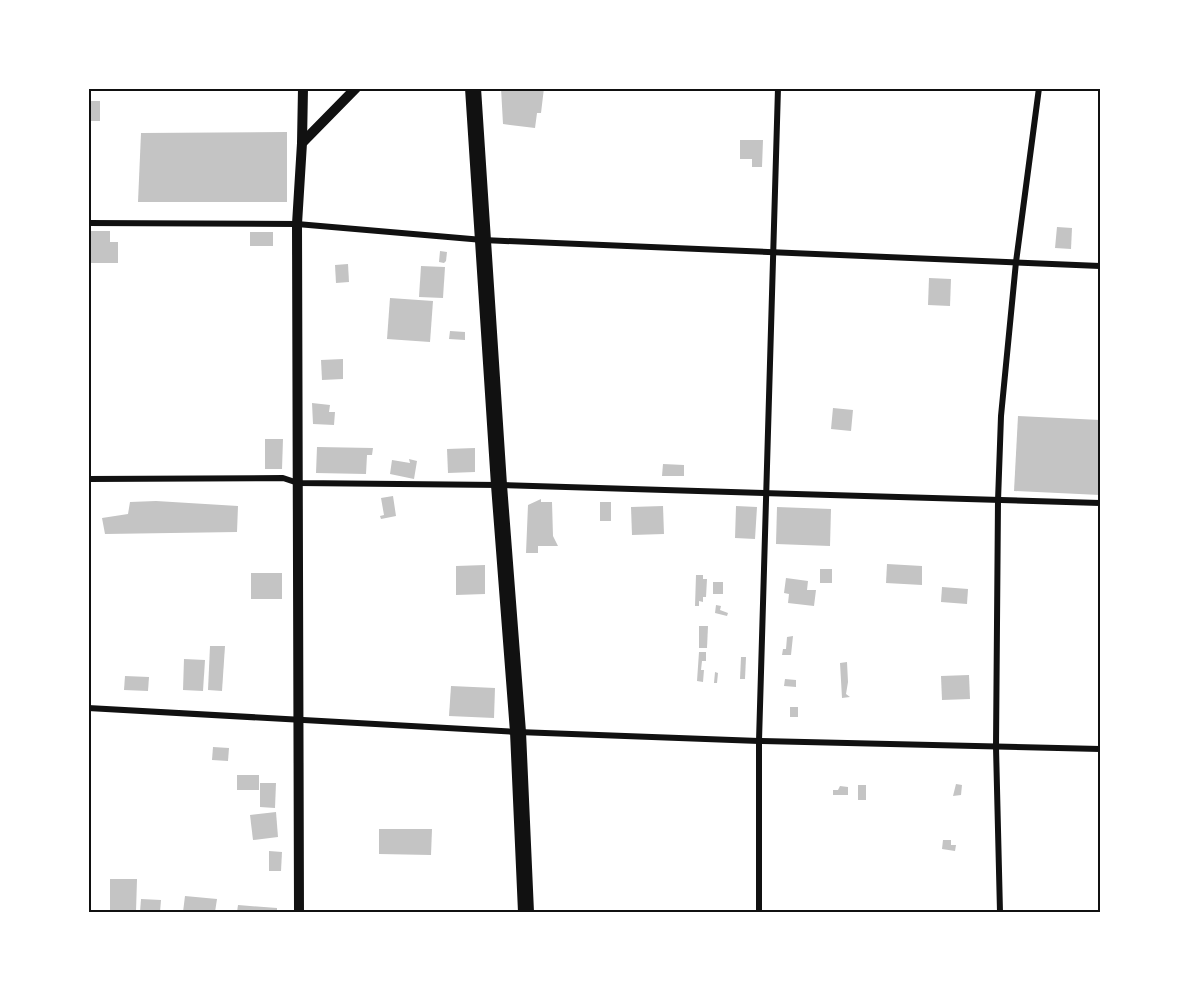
<svg xmlns="http://www.w3.org/2000/svg" width="1189" height="1001" viewBox="0 0 1189 1001" font-family="'DM Sans',sans-serif">
	<style>
		.building { fill: #c4c4c4 }
		.lines { fill: none; stroke-linecap: round; stroke-linejoin: round }
		.minor { stroke: #111; stroke-width: 6 }
		.tertiary { stroke: #111; stroke-width: 10 }
		.trunk { stroke: #111; stroke-width: 16 }
		.neatline { fill: none; stroke: #111; stroke-width: 2 }
	</style>
	<rect width="100%" height="100%" fill="#fff"/>
	<g class="building">
		<path d="M501 88H544L541 113H537L535 128 503 124Z"/>
		<rect x="88" y="101" width="12" height="20"/>
		<path d="M287 132V202H138L141 133Z"/>
		<path d="M740 140H763L762 167H752V159H740Z"/>
		<path d="M1057 227 1072 228 1071 249 1055 248Z"/>
		<path d="M88 231H110V242H118V263H88Z"/>
		<rect x="250" y="232" width="23" height="14"/>
		<path d="M440 251 447 252 446 261 444 263 439 262Z"/>
		<path d="M348 264 349 282 336 283 335 265Z"/>
		<path d="M421 266 445 267 443 298 419 297Z"/>
		<path d="M929 278 951 279 950 306 928 305Z"/>
		<path d="M390 298 433 301 430 342 387 339Z"/>
		<path d="M450 331 465 332V340L449 339Z"/>
		<path d="M343 359V379L322 380 321 360Z"/>
		<path d="M312 403 330 405 329 412H335L334 425 313 424Z"/>
		<path d="M833 408 853 410 851 431 831 429Z"/>
		<path d="M1018 416 1100 420V495L1014 491Z"/>
		<path d="M265 439H283L282 469H265Z"/>
		<path d="M317 447 373 448 372 455H367L366 474 316 473Z"/>
		<path d="M475 448V472L448 473 447 449Z"/>
		<path d="M409 459 417 461 414 479 390 474 392 460 410 463Z"/>
		<path d="M663 464 684 465V476H662Z"/>
		<path d="M393 496 396 516 381 519 380 516 384 515 381 498Z"/>
		<path d="M541 499V502H552L553 536 558 546H538V553H526L528 505Z"/>
		<path d="M156 501 238 506 237 532 105 534 102 518 128 514 130 502Z"/>
		<rect x="600" y="502" width="11" height="19"/>
		<path d="M663 506 664 534 632 535 631 507Z"/>
		<path d="M736 506 757 507 755 539 735 538Z"/>
		<path d="M777 507 831 509 830 546 776 544Z"/>
		<path d="M887 564 922 566V585L886 583Z"/>
		<path d="M485 565V594L456 595V566Z"/>
		<rect x="820" y="569" width="12" height="14"/>
		<rect x="251" y="573" width="31" height="26"/>
		<path d="M696 575H703V579H707L706 597H703V602L699 601V606H695Z"/>
		<path d="M786 578 808 581 807 590H816L814 606 788 603 789 594 784 593Z"/>
		<rect x="713" y="582" width="10" height="12"/>
		<path d="M942 587 968 589 967 604 941 602Z"/>
		<path d="M716 605 721 606 720 610 728 613 727 616 715 613Z"/>
		<path d="M699 626H708L707 648H699Z"/>
		<path d="M793 636 791 655H782L783 649H786L787 637Z"/>
		<path d="M210 646H225L222 691 208 690Z"/>
		<path d="M699 652H706V661H702L701 670H704L703 682 697 681Z"/>
		<path d="M741 657H746L745 679H740Z"/>
		<path d="M184 659 205 660 203 691 183 690Z"/>
		<path d="M847 662 848 682 846 694 850 697 842 698 840 663Z"/>
		<path d="M715 672 718 673 717 683H714Z"/>
		<path d="M969 675 970 699 942 700 941 676Z"/>
		<path d="M125 676 149 677 148 691 124 690Z"/>
		<path d="M785 679 796 680V687L784 686Z"/>
		<path d="M451 686 495 688 494 718 449 716Z"/>
		<rect x="790" y="707" width="8" height="10"/>
		<path d="M213 747 229 748 228 761 212 760Z"/>
		<rect x="237" y="775" width="22" height="15"/>
		<path d="M260 783H276L275 808 260 807Z"/>
		<path d="M956 784 962 785 961 795 953 796Z"/>
		<rect x="858" y="785" width="8" height="15"/>
		<path d="M840 786 848 787V795H833V790H838Z"/>
		<path d="M276 812 278 837 253 840 250 815Z"/>
		<path d="M379 829H432L431 855 379 854Z"/>
		<path d="M943 840H951V845H956L955 851 942 849Z"/>
		<path d="M269 851 282 852 281 871H269Z"/>
		<path d="M110 879H137L136 912H110Z"/>
		<path d="M185 896 217 899 215 912H183Z"/>
		<path d="M141 899 161 900 160 912H140Z"/>
		<path d="M238 905 277 908V912H237Z"/>
	</g>
	<g class="lines">
		<g class="minor">
			<path d="M88 223 297 224 483 240 1100 266"/>
			<path d="M88 479 283 478 298 483 499 485 1100 503"/>
			<path d="M88 708 518 732 759 741 1100 749"/>
			<path d="M759 912V741L778 88"/>
			<path d="M1000 912 996 747 998 501 1001 416 1016 262 1039 88"/>
		</g>
		<g class="tertiary">
			<path d="M302 143 303 88"/>
			<path d="M299 912 297 224 302 143 356 88"/>
		</g>
		<path class="trunk" d="M473 88 499 485 518 732 526 912"/>
	</g>
	<rect width="1189" height="1001" fill="none" stroke="#ffffff" stroke-width="180"/>
	<rect x="90" y="90" width="1009" height="821" class="neatline"/>
</svg>
